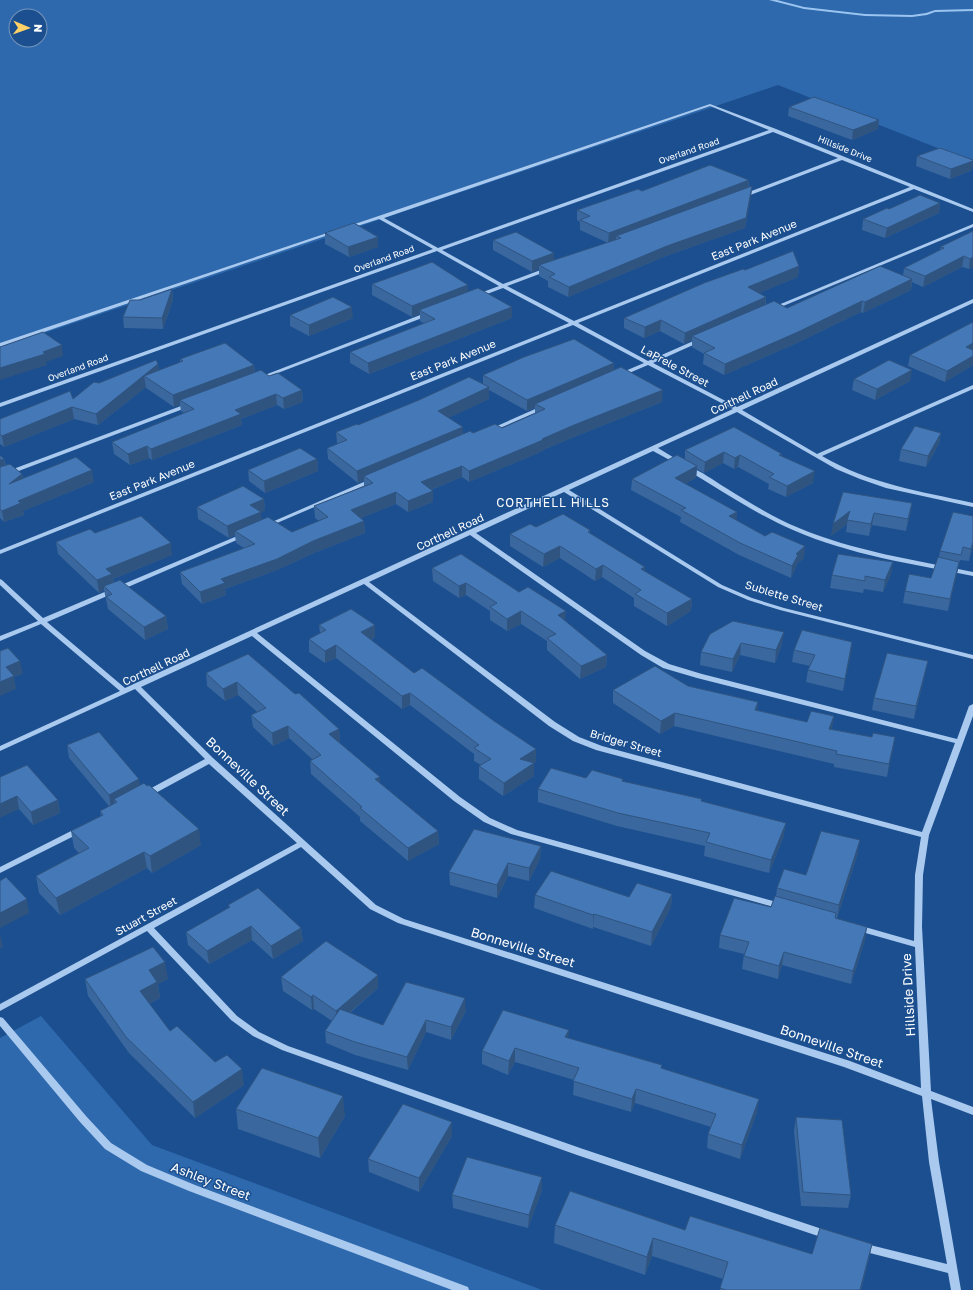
<svg xmlns="http://www.w3.org/2000/svg" width="973" height="1290" viewBox="0 0 973 1290" font-family="'Golos Text',sans-serif">
	<style>
		.green { fill: #2e69ad; fill-rule: evenodd }
		.lines { fill: none; stroke-linecap: round; stroke-linejoin: round }
		.stream { fill: #9cc4f0; fill-rule: evenodd }
		.minor { fill: #a9c9ee; fill-rule: evenodd }
		.wall { fill: #3a679d; fill-rule: evenodd }
		.shaded-wall { fill: #305480 }
		.building { fill: #4478b7; stroke: #305480 }
		.labels { text-anchor: middle; stroke-width: 3; stroke-linejoin: round; paint-order: stroke }
		.far-street-label { font-size: 9px; fill: #fff; stroke: #1b4f8f }
		.street-label { font-size: 11px; fill: #fff; stroke: #1b4f8f }
		.neighbourhood-label { font-size: 12px; letter-spacing: 1px; fill: #fff; stroke: #1b4f8f }
		.near-street-label { font-size: 13px; fill: #fff; stroke: #1b4f8f }
	</style>
	<rect width="100%" height="100%" fill="#1b4f8f"/>
	<g class="green">
		<path d="M0 0H973V162L778 85 0 348ZM16 16H40V40H16Z"/>
		<path d="M41 1016 152 1145 542 1290H0V1038Z"/>
	</g>
	<g class="lines">
		<path class="stream" d="M769 0H777L804 7 865 14 912 15 926 13 935 10 973 9V11L935 12 927 15 912 17 865 16 804 9Z"/>
		<g class="minor">
			<path d="M710 104 776 129 973 209V212L914 189 578 323 648 361 698 339H702V341L653 363 737 407 973 299V303L742 410 817 454 973 385V389L822 456C870 484 919 491 973 503V507L886 488 860 479 836 469 737 412 658 448 681 462 682 463 681 464H677L653 451 569 490 722 585 752 598 784 608 973 655V659L780 610 748 600 718 587 564 492 476 533 645 651 669 664 702 674 957 739 969 706 973 704V716L929 835 923 875 922 927 931 1091 973 1107V1115L931 1099 939 1162 961 1290H951L948 1273 862 1251 858 1250 857 1247 858 1244 862 1243 947 1264 929 1162 922 1096 844 1067 398 923 370 909 301 847 154 928 237 1016 259 1032 288 1046 583 1149 831 1232 832 1235 831 1238 827 1239 577 1155 282 1050 253 1036 231 1020 147 931 0 1011V1004L297 843 209 764 150 796H144L143 794 144 792 205 759 135 689 0 751V746L120 691 41 624 0 641V636L38 621 0 585V579L2 580 43 618 242 534H246L247 535 246 536 47 622 125 688 733 409 648 365 622 376H618V374L644 363 573 325 0 554V550L569 323 503 288 479 297H475V295L499 286 437 251 0 407V403L433 249 379 219 348 229 346 228V227ZM710 106 769 130 438 248 384 218ZM773 132 838 158 741 195V197H745L842 160 910 187 574 321 507 286 550 270V268H546L503 284 442 250ZM470 535 641 655 663 668 697 678 955 743 922 832 602 746 579 737 555 722 369 582ZM364 584 549 726 573 741 596 750 921 837 915 875 914 941 858 925 855 926 854 928 855 930 915 947 921 1088 850 1061 404 919 376 905 213 758 141 687 252 636 454 801 484 822 511 834 781 909 784 908 785 906 784 904 517 830 490 818 460 797 257 633Z"/>
			<path d="M973 224V227L776 309H772L771 308Z"/>
			<path d="M330 232 334 233 0 347V343Z"/>
			<path d="M428 312 430 313V315L262 379 260 380 257 378Z"/>
			<path d="M189 403 192 405 191 406 0 478V474Z"/>
			<path d="M542 406 544 407V409L493 431H489L488 430Z"/>
			<path d="M689 467C702 471 714 481 726 488 750 503 773 517 799 528 854 551 914 560 973 572V576C913 564 850 555 793 530 756 514 722 491 687 470L686 469Z"/>
			<path d="M373 478 375 479 376 480 375 481 270 526 268 527 265 525Z"/>
			<path d="M79 827 82 828 83 830 82 832 0 873V867Z"/>
			<path d="M0 1017 3 1018 86 1116 111 1143 147 1165 195 1185 468 1287 469 1290H452L189 1191 141 1171 105 1149 80 1122 0 1026Z"/>
		</g>
	</g>
	<g class="wall">
		<path d="M789 107 879 120 878 129 852 140 788 116Z"/>
		<path d="M917 156 973 160 972 170 950 179 916 166Z"/>
		<path d="M749 180V187L752 186 751 196 745 228 666 256 568 297 548 287V281L539 276V269L532 272 493 250V240L554 253V260L608 243 580 230V222L577 220V210L642 191Z"/>
		<path d="M940 203 939 213 885 238 862 230 863 219 889 209Z"/>
		<path d="M973 231V267L969 269 962 267 923 287 912 282 911 290 863 313 861 312 797 343 724 375 703 364 704 354 692 347V340L684 344 660 331 644 338 624 328V318L745 270 799 266 798 277 759 293 766 297V304L787 308 903 276 904 268 940 250V247Z"/>
		<path d="M325 233 378 237V247L349 257 325 244Z"/>
		<path d="M372 284 468 292 512 318 369 374 350 363V352L424 323 420 321V314L412 317 372 295Z"/>
		<path d="M172 289 173 300 163 329 124 328 123 317 140 300Z"/>
		<path d="M290 315 353 318 309 336 290 326Z"/>
		<path d="M973 322V365L945 382 908 366 910 355Z"/>
		<path d="M180 359 254 365 255 372 269 376 302 390 303 402 284 409 277 405 241 419 242 425 152 460 149 458 130 465 114 454 112 442 184 413 181 411 180 405 174 407 146 388V387L98 425 74 419 4 447 0 444V419L73 399 99 383 158 364 159 371 180 362Z"/>
		<path d="M614 370 662 402 574 437 543 450V451L469 482 462 477 431 490 433 502 408 512 396 504 361 518 364 521 365 533 314 553 277 570 225 589 226 595 202 604 182 584 180 572 244 548 236 543 235 535 229 538 198 519 197 507 264 499 265 510 261 513V520L292 532 319 521 315 518 314 506 364 486V480L358 483 328 459 327 448 338 444 337 443 336 432 358 425 483 385V375ZM489 390 527 411 535 408V414L502 428 463 434V427L448 418 489 399Z"/>
		<path d="M854 379 910 381 875 400 852 390Z"/>
		<path d="M734 427 782 456 813 483 786 497 768 489 769 484 738 467 734 469 723 463 704 473 697 469 696 478 685 484 737 512 736 520 804 558 797 564 796 567 791 578 739 555 680 522 681 517 631 490 632 479 685 459V450Z"/>
		<path d="M941 433 939 444 926 467 899 461 901 449Z"/>
		<path d="M0 455 4 459 6 465 22 474 23 478 94 482 23 511 24 515 4 522 0 518Z"/>
		<path d="M317 459 318 471 265 493 249 481 248 470Z"/>
		<path d="M843 492 912 503 910 515 906 531 872 525 869 536 846 532 847 524 831 536Z"/>
		<path d="M973 516V546L969 561 960 560 948 611 903 603 905 591 931 578 939 557 940 551Z"/>
		<path d="M536 527 590 530V533L645 572 692 599 691 611 667 626 634 606V598L602 577 595 581 560 558 543 567 510 546V534Z"/>
		<path d="M95 533 172 555 113 579 114 582 166 616 168 629 145 640 108 609 104 590 99 593 58 554 56 542Z"/>
		<path d="M432 568 565 621 607 655 606 667 580 679 547 650V641L521 624 507 631 490 620V611L466 595 459 598 433 581Z"/>
		<path d="M891 574 883 592 864 589 863 593 830 588 832 575Z"/>
		<path d="M319 625 375 637 371 640 414 673 494 721 536 749V762L534 763V776L503 796 479 779V766L481 765 474 761V754L410 705 402 709 336 658 325 663 309 652V639L320 633Z"/>
		<path d="M710 634 782 644 775 663 740 655 732 672 700 665 701 652Z"/>
		<path d="M852 642 843 691 806 682 808 670 810 666 792 662 794 650Z"/>
		<path d="M206 673 295 694 339 729 340 741 339 742 380 777V783L438 831 439 844 408 861 360 821V817L311 774 310 761 313 760 289 738 273 746 253 727 251 715 257 712 238 695 225 701 207 686Z"/>
		<path d="M925 674 914 719 872 710 874 698Z"/>
		<path d="M688 686 758 702 757 710 832 729 872 737H895L887 777 834 767V764L674 726 660 734 613 703V690Z"/>
		<path d="M67 745 140 785 201 845 152 873 147 868 60 915 39 893 36 876 79 853 74 848 71 831 101 816 100 811 109 806 69 758Z"/>
		<path d="M0 777 58 800 60 813 33 825 19 809Z"/>
		<path d="M586 778 623 782 702 801 784 836 769 873 704 856 705 846 617 826 538 802V789Z"/>
		<path d="M541 846 540 859 529 881 508 876 497 898 450 885 449 872Z"/>
		<path d="M858 853 837 918H835L865 940 851 984 782 965 778 979 742 969 744 954 719 948 720 935 771 907 776 896 777 888 806 875Z"/>
		<path d="M672 894 671 907 651 946 593 927V929L534 908 535 895 629 897Z"/>
		<path d="M228 905 301 928 303 941 273 959 252 940 209 964 188 945 186 932 229 908Z"/>
		<path d="M281 977 378 988 350 1013 383 1025 466 1011 451 1040 426 1032 408 1070 355 1055 326 1043 325 1031 332 1021 314 1009 312 1010 283 991Z"/>
		<path d="M85 979H168L158 984 160 998 149 1004 170 1031 215 1062 244 1085 195 1118 129 1053 88 996Z"/>
		<path d="M568 1038 662 1069 757 1112 740 1159 707 1148 708 1134 711 1127 635 1103 631 1112 573 1095 574 1080 515 1062 508 1075 482 1064V1051Z"/>
		<path d="M236 1109 345 1116 320 1158 238 1129Z"/>
		<path d="M796 1117 851 1195 848 1208 801 1206 794 1131Z"/>
		<path d="M452 1136 419 1192 369 1172 368 1159Z"/>
		<path d="M542 1190 528 1228 453 1208 452 1195Z"/>
		<path d="M555 1225 685 1230 812 1254 872 1244 868 1262 861 1290H720L723 1279 652 1256 645 1275 554 1243Z"/>
	</g>
	<g class="shaded-wall">
		<path d="M879 120 878 129 852 140 853 130Z"/>
		<path d="M973 161 972 170 950 179 951 169Z"/>
		<path d="M749 180 748 190 616 236V240L608 243 609 233Z"/>
		<path d="M752 186 751 196 745 228 666 256 568 297 569 287Z"/>
		<path d="M940 203 939 213 885 238 887 228Z"/>
		<path d="M378 237V247L349 257 348 247Z"/>
		<path d="M554 253V263L539 265V269L532 272V261Z"/>
		<path d="M964 256 962 267 923 287 925 276Z"/>
		<path d="M973 257V267L969 269 970 259Z"/>
		<path d="M799 266 798 277 747 298 748 287Z"/>
		<path d="M912 279 911 290 863 313 865 302Z"/>
		<path d="M468 285V296L419 310 420 314 412 317V306Z"/>
		<path d="M172 289 173 300 163 329 162 318Z"/>
		<path d="M766 297 765 308 692 336V340L684 344 685 333Z"/>
		<path d="M862 301 861 312 797 343 724 375 725 364Z"/>
		<path d="M352 307 353 318 309 336V325Z"/>
		<path d="M512 307V318L369 374 368 363Z"/>
		<path d="M661 320 660 331 644 338 645 327Z"/>
		<path d="M973 343V353L966 347Z"/>
		<path d="M62 345 63 356 46 362 47 365 0 380V368Z"/>
		<path d="M973 356V365L945 382 947 371Z"/>
		<path d="M614 363V374L535 404V408L527 411V400Z"/>
		<path d="M158 364 160 375 144 376 146 387 98 425 96 414Z"/>
		<path d="M254 365 255 376 180 400V405L174 407 173 395Z"/>
		<path d="M912 370 910 381 875 400 877 389Z"/>
		<path d="M489 387V399L438 423V411Z"/>
		<path d="M302 390 303 402 284 409 283 398Z"/>
		<path d="M663 390 662 402 574 437 543 450V451L469 482V471L574 425Z"/>
		<path d="M276 394 277 405 241 419 242 425 152 460 151 449 235 410Z"/>
		<path d="M72 407 74 419 4 447 2 436Z"/>
		<path d="M463 427V438L364 476V480L358 483 357 471Z"/>
		<path d="M941 433 939 444 926 467 928 456Z"/>
		<path d="M147 446 149 458 130 465 128 454Z"/>
		<path d="M724 452 723 463 704 473 705 462Z"/>
		<path d="M740 455 738 467 734 469 735 458Z"/>
		<path d="M4 459 6 470 0 473V460Z"/>
		<path d="M317 459 318 471 265 493 264 481Z"/>
		<path d="M462 466V477L421 494V482Z"/>
		<path d="M697 466 696 478 674 490 675 478Z"/>
		<path d="M92 470 94 482 23 511 24 515 4 522 2 511 18 501Z"/>
		<path d="M815 471 813 483 786 497 787 486Z"/>
		<path d="M22 474 24 485 9 484Z"/>
		<path d="M433 491V502L408 512V501Z"/>
		<path d="M396 492V504L351 522V510Z"/>
		<path d="M264 499 265 510 261 513 262 524 235 531V535L229 538 227 526 250 505Z"/>
		<path d="M912 503 910 515 906 531 908 519Z"/>
		<path d="M850 511 847 524 831 536 833 524Z"/>
		<path d="M737 512 736 524 729 516Z"/>
		<path d="M874 513 872 525 869 536 871 524Z"/>
		<path d="M364 521 365 533 314 553 277 570 225 589 226 595 202 604 200 592 221 579 313 541Z"/>
		<path d="M973 542V546L969 561 971 549Z"/>
		<path d="M171 543 172 555 113 579 114 586H104V590L99 593 97 580 106 569Z"/>
		<path d="M560 546V558L543 567 544 554Z"/>
		<path d="M805 546 804 558 797 564 796 567 791 578 792 566 796 554Z"/>
		<path d="M893 562 891 574 883 592 885 580Z"/>
		<path d="M959 562 957 574 948 611 950 599Z"/>
		<path d="M603 565 602 577 595 581 596 569Z"/>
		<path d="M645 567 644 579 641 569Z"/>
		<path d="M466 583V595L459 598V586Z"/>
		<path d="M692 599 691 611 667 626V613Z"/>
		<path d="M521 611V624L507 631V619Z"/>
		<path d="M566 611 565 623 558 615Z"/>
		<path d="M166 616 168 629 145 640 144 627Z"/>
		<path d="M375 625V637L361 645V632Z"/>
		<path d="M784 632 782 644 775 663 776 650Z"/>
		<path d="M852 642 851 654 843 691 845 679Z"/>
		<path d="M741 643 740 655 732 672 733 659Z"/>
		<path d="M336 645V658L325 663V651Z"/>
		<path d="M607 655 606 667 580 679 581 666Z"/>
		<path d="M20 661 23 674 14 677 16 689 0 696V682L6 667Z"/>
		<path d="M928 661 925 674 914 719 916 706Z"/>
		<path d="M237 682 238 695 225 701 223 689Z"/>
		<path d="M410 693V705L402 709V696Z"/>
		<path d="M758 702 757 715 755 710Z"/>
		<path d="M675 713 674 726 660 734 661 721Z"/>
		<path d="M834 716 832 729 827 742 829 729Z"/>
		<path d="M288 726 289 738 273 746 272 733Z"/>
		<path d="M339 729 340 741 329 747V734Z"/>
		<path d="M895 737 893 750 887 777 889 764Z"/>
		<path d="M536 749V762L520 772V759Z"/>
		<path d="M534 763V776L503 796 504 783Z"/>
		<path d="M380 777V790L375 779Z"/>
		<path d="M139 779 141 792 117 802 114 799 115 806 111 808 109 795Z"/>
		<path d="M17 796 19 809 0 818V804Z"/>
		<path d="M58 800 60 813 33 825 31 812Z"/>
		<path d="M786 823 784 836 769 873 771 860Z"/>
		<path d="M199 829 201 845 152 873 150 856Z"/>
		<path d="M438 831 439 844 408 861V848Z"/>
		<path d="M860 840 858 853 837 918 839 905Z"/>
		<path d="M541 846 540 859 529 881V868Z"/>
		<path d="M144 852 147 868 60 915 56 898Z"/>
		<path d="M508 863V876L497 898V885Z"/>
		<path d="M672 894 671 907 651 946 652 932Z"/>
		<path d="M27 899 29 913 0 928V913Z"/>
		<path d="M594 914 593 927V929V915Z"/>
		<path d="M251 926 252 940 209 964 207 951Z"/>
		<path d="M867 927 865 940 851 984 853 971Z"/>
		<path d="M301 928 303 941 273 959 271 946Z"/>
		<path d="M0 934 3 947 0 949Z"/>
		<path d="M784 952 782 965 778 979 779 966Z"/>
		<path d="M165 962 168 979 158 984 160 998 142 1007 140 991 149 970Z"/>
		<path d="M378 975V988L336 1024V1011Z"/>
		<path d="M313 995 314 1009 312 1010 311 997Z"/>
		<path d="M465 998 466 1011 451 1040V1027Z"/>
		<path d="M426 1020V1032L408 1070 407 1057Z"/>
		<path d="M569 1030 568 1043 565 1037Z"/>
		<path d="M515 1048V1062L508 1075 509 1061Z"/>
		<path d="M242 1069 244 1085 195 1118 193 1102Z"/>
		<path d="M636 1089 635 1103 631 1112 632 1099Z"/>
		<path d="M343 1096 345 1116 320 1158 318 1138Z"/>
		<path d="M759 1099 757 1112 740 1159 742 1145Z"/>
		<path d="M452 1122V1136L419 1192V1178Z"/>
		<path d="M542 1177V1190L528 1228 529 1215Z"/>
		<path d="M653 1238 652 1256 645 1275 647 1257Z"/>
		<path d="M872 1244 868 1262 861 1290H860Z"/>
	</g>
	<g class="building">
		<path d="M814 97 879 120 853 130 789 107Z"/>
		<path d="M940 148 973 160V161L951 169 917 156Z"/>
		<path d="M710 165 749 180 609 233 580 220 590 216 577 210 638 189 642 191Z"/>
		<path d="M752 186 746 218 667 246 569 287 549 277 555 274 539 265 621 238 616 236Z"/>
		<path d="M920 195 940 203 887 228 863 219 887 208 889 209Z"/>
		<path d="M354 223 378 237 348 247 325 233Z"/>
		<path d="M973 231V257L970 259 964 256 925 276 904 268 944 248 940 247Z"/>
		<path d="M516 232 554 253 532 261 493 240Z"/>
		<path d="M793 251 799 266 748 287 766 297 685 333 661 320 645 327 624 318 704 283 743 269 745 270Z"/>
		<path d="M432 262 468 285 412 306 372 284 416 268Z"/>
		<path d="M880 266 912 279 865 302 862 301 798 332 725 364 704 353 715 348 692 336 774 301 787 308Z"/>
		<path d="M478 288 512 307 368 363 350 352 435 319 419 310Z"/>
		<path d="M172 289 162 318 123 317 130 300H140Z"/>
		<path d="M333 297 352 307 309 325 290 315Z"/>
		<path d="M973 322V343L966 347 973 350V356L947 371 910 355Z"/>
		<path d="M43 332 62 345 43 352 45 354 0 368V347Z"/>
		<path d="M574 339 614 363 527 400 483 375 524 357Z"/>
		<path d="M225 343 254 365 173 395 144 376 183 361 180 359Z"/>
		<path d="M156 360 158 364 96 414 72 407 2 436 0 434V419L70 391 73 399 94 382 99 383Z"/>
		<path d="M889 360 912 370 877 389 854 379Z"/>
		<path d="M621 367 663 390 574 425 542 439 543 440 469 471 462 466 421 482 433 491 408 501 396 492 351 510 364 521 313 541 277 559 221 579 225 583 200 592 180 572 255 544 235 531 268 517 292 532 328 517 314 506 373 483 364 476 470 431 473 433 495 424 502 428 545 409 535 404Z"/>
		<path d="M261 370 269 376 278 373 302 390 283 398 276 394 235 410 241 414 151 449 147 446 128 454 112 442 194 409 180 400Z"/>
		<path d="M469 377 489 387 438 411 463 427 357 471 327 448 347 440 336 432 357 424 358 425 419 400Z"/>
		<path d="M915 426 941 433 928 456 901 449Z"/>
		<path d="M734 427 782 454 779 455 815 471 787 486 769 477 774 474 740 455 735 458 724 452 705 462 685 450Z"/>
		<path d="M300 448 317 459 264 481 248 470Z"/>
		<path d="M0 455 4 459 0 460Z"/>
		<path d="M677 455 697 466 675 478 737 512 729 516 765 536 772 532 805 546 796 554 798 555 792 566 740 543 681 510 686 508 632 479Z"/>
		<path d="M76 457 92 470 18 501 21 503 2 511 0 509V467L10 464 22 474 9 484Z"/>
		<path d="M243 486 264 499 250 505 261 512 227 526 197 507Z"/>
		<path d="M843 492 912 503 908 519 874 513 871 524 847 520 850 511 833 524Z"/>
		<path d="M953 512 973 516V542L971 549 963 547 961 555 940 551Z"/>
		<path d="M563 514 590 530 588 532 645 567 641 569 692 599 667 613 635 594 641 590 603 565 596 569 560 546 544 554 510 534 530 524 536 527Z"/>
		<path d="M141 516 171 543 106 569 112 574 97 580 56 542 90 529 95 533Z"/>
		<path d="M461 554 519 592 528 587 566 611 558 615 607 655 581 666 547 638 556 634 521 611 507 619 490 607 497 603 466 583 459 586 432 568Z"/>
		<path d="M838 554 893 562 885 580 865 576V581L832 575Z"/>
		<path d="M938 557 959 562 950 599 905 591 909 574 931 578Z"/>
		<path d="M120 580 166 616 144 627 106 597 112 594 104 586Z"/>
		<path d="M351 609 375 625 361 632 414 673 422 668 494 721 536 749 520 759 534 763 504 783 479 766 491 759 474 748 479 745 410 693 402 696 336 645 325 651 309 639 326 630 319 625Z"/>
		<path d="M733 621 784 632 776 650 741 643 733 659 701 652 710 634Z"/>
		<path d="M802 630 852 642 845 679 808 670 815 655 794 650Z"/>
		<path d="M8 648 20 661 6 667 14 676 0 682V651Z"/>
		<path d="M887 653 928 661 916 706 874 698Z"/>
		<path d="M248 654 295 694 299 693 339 729 329 734 380 777 375 779 438 831 408 848 360 808 362 807 310 761 321 755 288 726 272 733 251 715 266 708 237 682 223 689 206 673Z"/>
		<path d="M655 666 688 686 758 702 755 710 807 722 811 711 834 716 829 729 872 737 873 733 895 737 889 764 836 754 837 751 675 713 661 721 613 690Z"/>
		<path d="M99 732 139 779 109 795 67 745Z"/>
		<path d="M27 765 58 800 31 812 17 796 0 804V777Z"/>
		<path d="M551 768 586 778 592 770 623 779 622 781 702 799 701 801 786 823 771 860 706 842 710 833 618 813 538 789Z"/>
		<path d="M144 783 147 786 149 785 199 829 150 856 144 852 56 898 36 876 89 848 71 831 103 815 100 811 117 802 114 799Z"/>
		<path d="M474 829 541 846 529 868 508 863 497 885 449 872Z"/>
		<path d="M821 831 860 840 839 905 777 888 784 869 806 875Z"/>
		<path d="M551 871 629 897 637 883 672 894 652 932 594 914 593 915 535 895Z"/>
		<path d="M6 877 27 899 0 913V881Z"/>
		<path d="M258 888 301 928 271 946 251 926 207 951 186 932 230 907 228 905Z"/>
		<path d="M775 896 836 913 835 918 867 927 853 971 784 952 779 966 744 956 749 942 720 935 734 898 771 907Z"/>
		<path d="M326 941 378 975 336 1011 313 995 311 997 281 977Z"/>
		<path d="M153 947 165 962 149 970 157 982 140 991 170 1031 177 1026 215 1062 227 1055 242 1069 193 1102 126 1037 85 979Z"/>
		<path d="M406 982 465 998 451 1027 426 1020 407 1057 355 1042 325 1031 340 1009 383 1025Z"/>
		<path d="M503 1010 569 1030 565 1037 662 1065 661 1068 759 1099 742 1145 708 1134 716 1114 636 1089 632 1099 573 1081 579 1068 515 1048 509 1061 482 1051Z"/>
		<path d="M262 1068 343 1096 318 1138 236 1109Z"/>
		<path d="M403 1104 452 1122 419 1178 368 1159Z"/>
		<path d="M796 1117 842 1120 851 1195 803 1192Z"/>
		<path d="M467 1157 542 1177 529 1215 452 1195Z"/>
		<path d="M570 1191 685 1230 690 1216 812 1254 820 1228 872 1244 860 1290H726L720 1288 728 1262 653 1238 647 1257 555 1225Z"/>
	</g>
	<g class="labels">
		<g class="far-street-label">
			<text transform="translate(845 149) rotate(22)" y="3">Hillside Drive</text>
			<text transform="translate(689 151) rotate(-19)" y="3">Overland Road</text>
			<text transform="translate(384 259) rotate(-20)" y="3">Overland Road</text>
			<text transform="translate(78 368) rotate(-20)" y="3">Overland Road</text>
		</g>
		<g class="street-label">
			<text transform="translate(754 240) rotate(-22)" y="4">East Park Avenue</text>
			<text transform="translate(453 360) rotate(-22)" y="4">East Park Avenue</text>
			<text transform="translate(675 366) rotate(28)" y="4">LaPrele Street</text>
			<text transform="translate(744 396) rotate(-25)" y="4">Corthell Road</text>
			<text transform="translate(152 480) rotate(-22)" y="4">East Park Avenue</text>
			<text transform="translate(450 532) rotate(-25)" y="4">Corthell Road</text>
			<text transform="translate(784 596) rotate(17)" y="4">Sublette Street</text>
			<text transform="translate(156 667) rotate(-25)" y="4">Corthell Road</text>
			<text transform="translate(626 743) rotate(16)" y="4">Bridger Street</text>
			<text transform="translate(146 916) rotate(-29)" y="4">Stuart Street</text>
		</g>
		<g class="neighbourhood-label">
			<text x="553" y="507">CORTHELL HILLS</text>
		</g>
		<g class="near-street-label">
			<text transform="translate(248 776) rotate(43)" y="5">Bonneville Street</text>
			<text transform="translate(523 947) rotate(17)" y="5">Bonneville Street</text>
			<text transform="translate(908 995) rotate(-93)" y="5">Hillside Drive</text>
			<text transform="translate(832 1046) rotate(19)" y="5">Bonneville Street</text>
			<text transform="translate(211 1181) rotate(21)" y="5">Ashley Street</text>
		</g>
	</g>
	<g transform="translate(28 28) rotate(92)"><circle r="19" fill="#1b4f8f" stroke="#7695bc"/>
	<path d="M0-3L7 15L0 10L-7 15Z" fill="#ffd166"/>
	<text y="-6" font-size="11" font-weight="bold" text-anchor="middle" fill="#ffffff">N</text>
	</g>
</svg>
